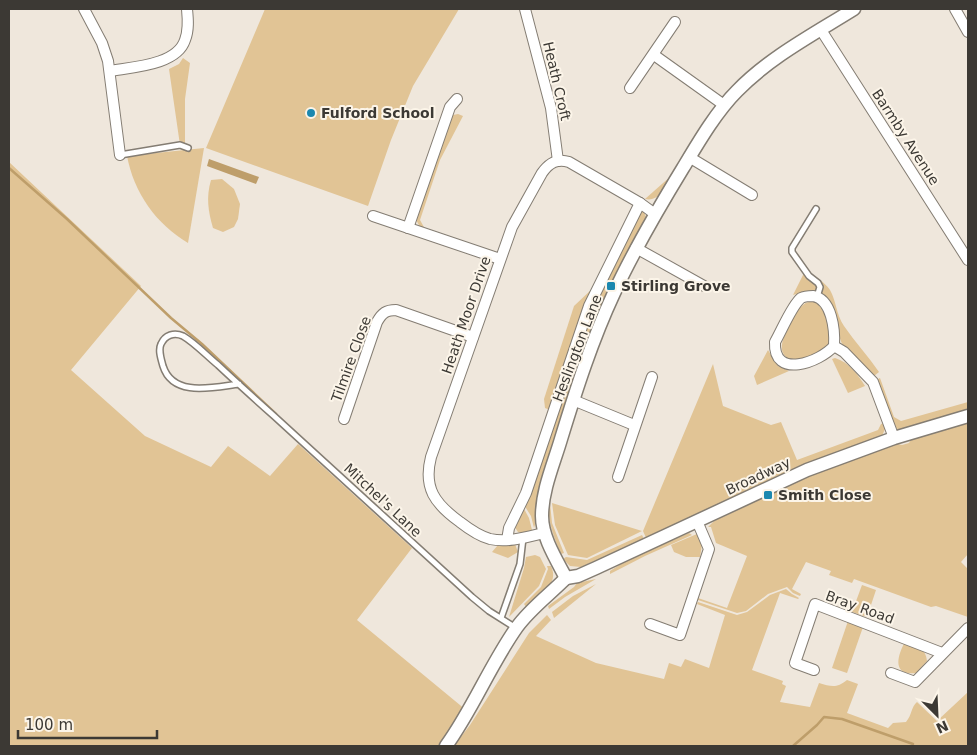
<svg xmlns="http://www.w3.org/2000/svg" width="977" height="755" viewBox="0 0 977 755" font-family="'DejaVu Sans',sans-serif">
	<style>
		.green { fill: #e1c495 }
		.water { fill: #be9e6a }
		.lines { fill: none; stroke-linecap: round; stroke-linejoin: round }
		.stream { stroke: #be9e6a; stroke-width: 2.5 }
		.service-casing { stroke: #847d73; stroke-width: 8 }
		.minor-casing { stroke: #847d73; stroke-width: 12 }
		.tertiary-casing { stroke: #847d73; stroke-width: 15 }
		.service { stroke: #fff; stroke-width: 5 }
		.minor { stroke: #fff; stroke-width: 10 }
		.tertiary { stroke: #fff; stroke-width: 12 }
		.poi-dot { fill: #1c88af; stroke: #fcf5e9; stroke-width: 2 }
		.labels { text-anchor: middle; stroke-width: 4; stroke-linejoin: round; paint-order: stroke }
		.street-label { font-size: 14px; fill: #3c3934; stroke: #fcf5e9 }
		.poi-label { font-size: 14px; font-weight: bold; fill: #3c3934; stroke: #fcf5e9; text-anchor: start }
	</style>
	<rect width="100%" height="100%" fill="#efe7dc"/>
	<g class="green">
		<path d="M265 9H459L413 86 391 140 368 206 206 148Z"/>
		<path d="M183 58 190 63 185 99V146L180 145 169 69 179 64Z"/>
		<path d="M458 114 463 116 440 160 420 220 425 229 420 227 415 218 448 124 453 115Z"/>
		<path d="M204 148 188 243C156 224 134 193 127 156Z"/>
		<path d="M9 162 141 286 71 370 145 436 211 467 228 446 270 476 298 444 412 548 357 620 466 710 439 746H9Z"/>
		<path d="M671 176C664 187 660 202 645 199Z"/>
		<path d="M222 179 234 189 240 204 238 219 234 227 223 232 213 228C208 211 206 197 211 180Z"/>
		<path d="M641 212H644L646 217 622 263 538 502 535 525 534 528 531 516 524 505 590 312Z"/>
		<path d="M805 271C814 276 824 281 830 290 836 300 836 314 844 326 855 342 868 356 879 372L874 376C864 366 852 356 843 345 838 338 839 327 836 319 827 295 818 287 793 295Z"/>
		<path d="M592 289 550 410 545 408 544 399 574 306Z"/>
		<path d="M814 301C824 306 834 333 829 344 824 355 801 360 790 360 775 351 784 337 790 325 793 318 796 310 803 305 806 302 809 302 814 301Z"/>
		<path d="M768 350 778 366 789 371 757 385 754 376Z"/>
		<path d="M835 358C849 362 858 375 865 386L848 393 832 359Z"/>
		<path d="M713 364 723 406 771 425 781 422 797 460 870 433 878 430 881 424 885 423V429L882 436 647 540 643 531Z"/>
		<path d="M880 378 894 417 901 421 968 402V410L901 431 894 427 874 381Z"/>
		<path d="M968 422V554L961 562 968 569V617L936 606 931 607 854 579 852 583 829 575 831 571 806 562 792 589 801 594 800 596 793 593 787 587 768 594 746 611 737 613 698 600V598L727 608 747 556 716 543 711 527H708L714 521 810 476 893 443 902 445 909 443 913 436Z"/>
		<path d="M548 501 550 503 552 523 564 553 561 554C553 536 548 521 548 501Z"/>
		<path d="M552 503 642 531 587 558 568 555 555 525Z"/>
		<path d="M523 507 529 518 532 530 522 533 518 532 514 526Z"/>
		<path d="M689 533 692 535 645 556 610 574V571L632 557Z"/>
		<path d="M697 534 702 545 700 557H686L674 552 671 545Z"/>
		<path d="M642 535 644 539 581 567 570 566 563 559 566 557 587 560Z"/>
		<path d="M515 544 518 552 508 558 492 552 498 545Z"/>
		<path d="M535 555 540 557 546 569 539 586 509 617 524 568 526 557Z"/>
		<path d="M547 566H551C560 585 539 595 526 607L524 604 541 587 548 569Z"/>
		<path d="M596 579 565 597 549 609 548 606 574 587 577 583Z"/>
		<path d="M596 584 554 618 552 612 573 596Z"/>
		<path d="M862 585 876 590 867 617 852 612Z"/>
		<path d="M786 589 792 594 799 598 798 599 780 593 752 670 783 681 782 684 786 686 780 702 810 707 819 683C832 687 837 688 847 680L858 684 847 713 888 728 893 723 906 722C912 715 911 707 917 702L937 721 968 692V746H454L470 725 529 633 547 615 551 620 536 636 596 663 664 679 669 663 681 667 685 659 709 668 725 615 697 604 698 602 737 615 747 612 770 595Z"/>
		<path d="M848 621 863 627 847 673 832 668Z"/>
		<path d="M905 642C916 646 926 648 927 661L916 673C892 676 897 656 905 642Z"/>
	</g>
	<path class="water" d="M209 159 259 177 256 184 207 166Z"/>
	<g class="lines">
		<g class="stream">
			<path d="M9 168 67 219 171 318 202 344 276 414"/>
			<path d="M793 746 817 725 824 717 842 719 913 744"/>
		</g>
		<defs>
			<g id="service">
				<path d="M120 155 180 145 188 148"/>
				<path d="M816 209 792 248V252L809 276 818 283 820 287 817 297"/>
				<path d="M239 384C214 387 173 398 163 366 161 359 158 350 161 344 165 335 174 332 183 336 195 343 207 356 218 365 236 382 255 399 274 416 340 476 406 537 472 597L489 611 516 628"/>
				<path d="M501 618 520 564 523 538"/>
			</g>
			<g id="minor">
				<path d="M84 9 102 43 108 61 120 155"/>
				<path d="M525 9 551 108 558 161"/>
				<path d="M955 9 968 32"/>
				<path d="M821 30 968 260"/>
				<path d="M654 55 724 105"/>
				<path d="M110 71C133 67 177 65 185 40 189 30 188 19 187 9"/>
				<path d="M630 88 675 22"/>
				<path d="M689 157 752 195"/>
				<path d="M373 216 500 259"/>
				<path d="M408 228 450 107 457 99"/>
				<path d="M636 248 704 286"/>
				<path d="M834 346C820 362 773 380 775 342 781 332 792 305 801 298 805 296 809 296 813 296 832 299 835 330 834 346L844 352 873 382 894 438"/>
				<path d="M573 400 634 425"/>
				<path d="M344 419 377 322C382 313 386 310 396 310L473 337"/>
				<path d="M618 477 652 377"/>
				<path d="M544 533C527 537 508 543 490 539 479 536 469 529 460 522 435 504 423 488 431 457L512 227 542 173C549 163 557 158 569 162L640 203 655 214"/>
				<path d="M507 540 509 528 526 493 589 306 640 203"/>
				<path d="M650 624 680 635 709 549 697 521"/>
				<path d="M814 670 795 663 815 604 942 653"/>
				<path d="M891 673 915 682 968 628"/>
			</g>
			<g id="tertiary">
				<path d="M566 578C556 559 542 537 542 516 542 490 554 463 561 439 576 390 592 340 614 293 634 250 658 209 683 168 698 143 716 112 737 91 770 57 814 34 854 9"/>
				<path d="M566 578 578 576 596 568 807 470 894 438 968 416"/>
				<path d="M446 746C473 709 490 665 517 627 530 609 549 595 566 578"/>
			</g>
		</defs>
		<use href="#service" class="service-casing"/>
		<use href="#minor" class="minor-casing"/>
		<use href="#tertiary" class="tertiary-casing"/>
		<use href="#service" class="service"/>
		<use href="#minor" class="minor"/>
		<use href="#tertiary" class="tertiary"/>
	</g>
	<g class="poi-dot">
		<circle cx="311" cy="113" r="5"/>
		<rect x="606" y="281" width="10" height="10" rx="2.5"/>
		<rect x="763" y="490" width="10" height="10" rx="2.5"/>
	</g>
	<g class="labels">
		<g class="street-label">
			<text transform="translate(557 81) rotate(77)" y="5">Heath Croft</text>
			<text transform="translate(906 137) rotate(57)" y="5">Barmby Avenue</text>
			<text transform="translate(466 315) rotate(-71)" y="5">Heath Moor Drive</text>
			<text transform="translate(577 348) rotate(-69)" y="5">Heslington Lane</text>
			<text transform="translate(351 359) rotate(-70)" y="5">Tilmire Close</text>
			<text transform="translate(758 476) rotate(-25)" y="5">Broadway</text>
			<text transform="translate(383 500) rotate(43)" y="5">Mitchel's Lane</text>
			<text transform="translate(860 607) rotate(20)" y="5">Bray Road</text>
		</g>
		<g class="poi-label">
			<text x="321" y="118">Fulford School</text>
			<text x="621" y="291">Stirling Grove</text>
			<text x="778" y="500">Smith Close</text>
		</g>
	</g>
	<rect width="977" height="755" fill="none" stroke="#3c3934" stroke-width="20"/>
	<g transform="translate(937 715) rotate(156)" stroke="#fcf5e9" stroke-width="4" paint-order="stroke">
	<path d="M0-4L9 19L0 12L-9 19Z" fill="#3c3934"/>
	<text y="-8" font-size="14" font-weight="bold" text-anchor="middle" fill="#3c3934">N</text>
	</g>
	<path d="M18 730v8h139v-8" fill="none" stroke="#3c3934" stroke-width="2.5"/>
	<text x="25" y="730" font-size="15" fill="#3c3934" stroke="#fcf5e9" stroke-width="4" paint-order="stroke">100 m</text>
</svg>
